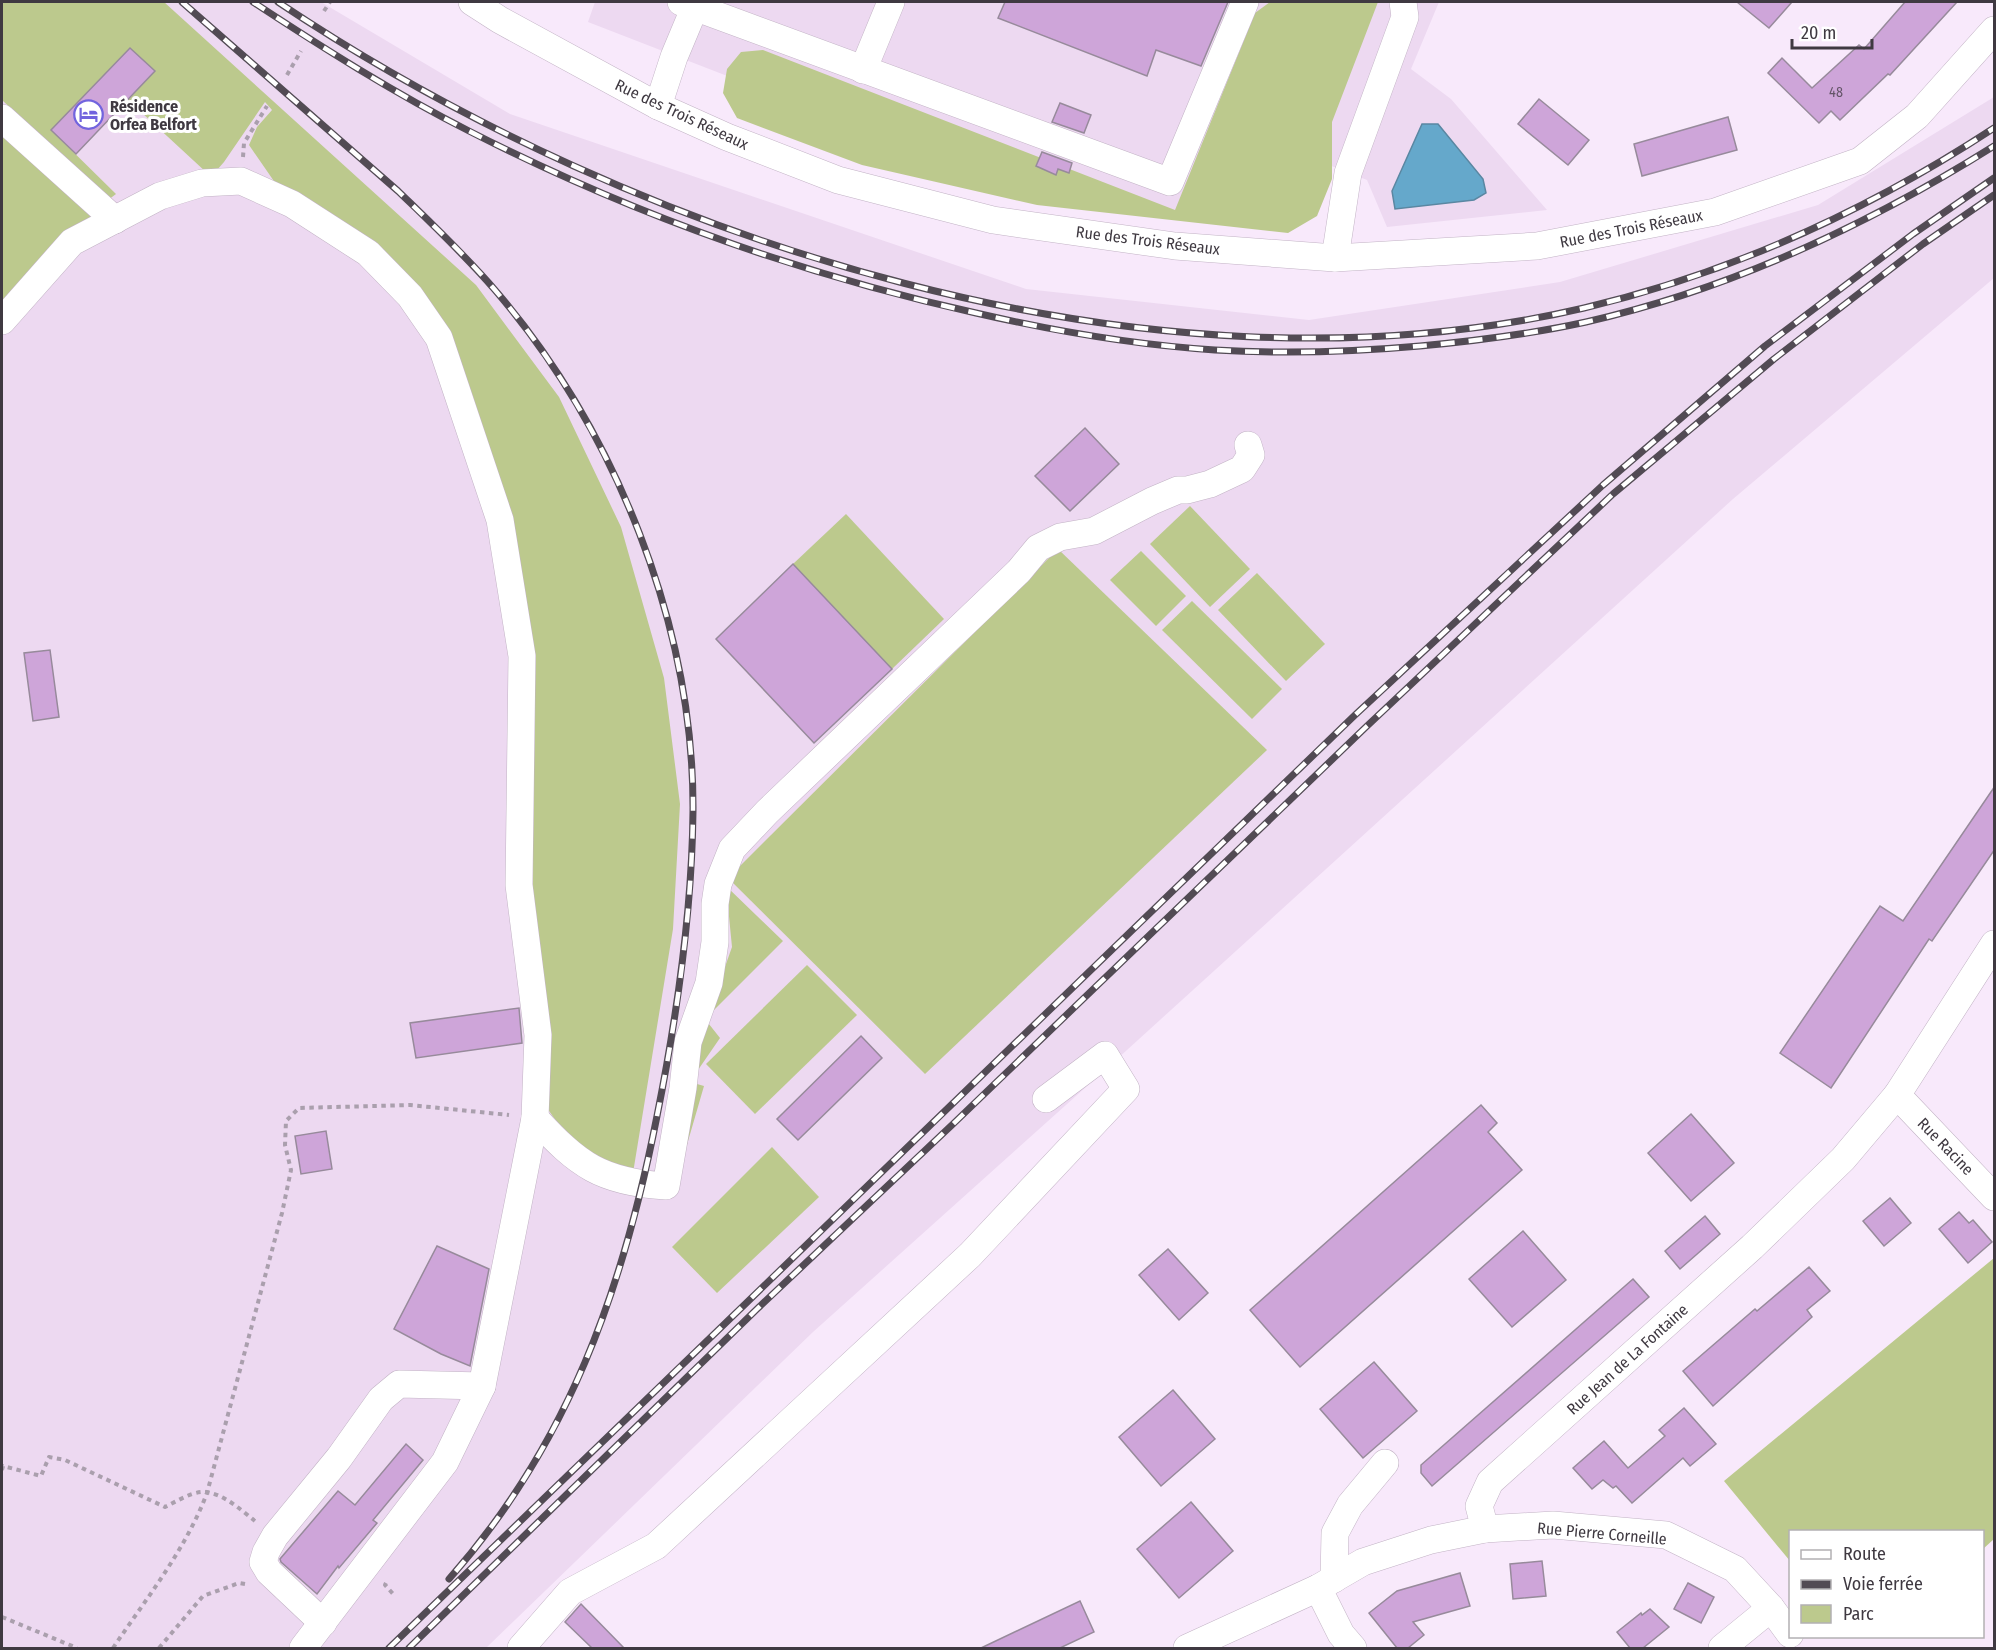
<svg xmlns="http://www.w3.org/2000/svg" width="1996" height="1650" viewBox="0 0 1996 1650" font-family="'Fira Sans Condensed',sans-serif">
	<style>
		.built { fill: #edd9f1 }
		.green { fill: #bcc98d }
		.water { fill: #65a8cb; stroke: #5a87a2; stroke-width: 1.5 }
		.building { fill: #cea5d9; stroke: #978a9b; stroke-width: 1.5 }
		.lines { fill: none; stroke-linecap: round; stroke-linejoin: round }
		.minor-casing { stroke: #c2b3c5; stroke-width: 28 }
		.path { stroke: #aa9fad; stroke-width: 4; stroke-dasharray: 4.5 4.5; stroke-linecap: butt }
		.minor { stroke: #fff; stroke-width: 27 }
		.rail-casing { stroke: #524b54; stroke-width: 7 }
		.rail { stroke: #fff; stroke-width: 4.5; stroke-dasharray: 14; stroke-linecap: butt }
		.labels { text-anchor: middle; stroke-width: 6; stroke-linejoin: round; paint-order: stroke }
		.number-label { font-size: 14px; fill: #635467 }
		.poi-label { font-size: 16px; font-weight: bold; fill: #3f3941; stroke: #fff; text-anchor: start }
		.street-label { font-size: 16px; fill: #3f3941; stroke: #fff }
	</style>
	<rect width="100%" height="100%" fill="#f8e9fb"/>
	<g class="built">
		<path d="M2 2H321L510 114 1026 289 1309 320 1560 282 1818 205 1994 97V278L1733 499 1105 1070 813 1332 486 1648H2Z"/>
		<path d="M595 2H1439L1411 69 1451 99 1547 210 1387 227 1367 180 1324 163 1281 227 1011 186 588 22Z"/>
	</g>
	<g class="green">
		<path d="M2 2H164L476 285 559 397 621 527 664 678 680 804 673 929 633 1173 600 1163 571 1142 547 1108 528 905 533 678 436 317 278 187 249 145 257 127 272 110 265 102 224 162 217 170 207 173 128 100 155 71 130 48 51 130 116 194 108 200 2 100Z"/>
		<path d="M1270 2H1378L1332 122V179L1317 216 1288 233 1037 205 862 165 737 118 723 93 727 69 741 52 763 50 1175 210 1255 13Z"/>
		<path d="M2 126 91 209V217L83 226 2 308Z"/>
		<path d="M1190 506 1250 569 1210 607 1150 544Z"/>
		<path d="M846 514 944 619 892 669 793 564Z"/>
		<path d="M1058 549 1267 750 925 1074 728 878Z"/>
		<path d="M1141 551 1186 596 1156 626 1110 580Z"/>
		<path d="M1257 573 1325 644 1286 681 1218 610Z"/>
		<path d="M1192 601 1282 689 1252 719 1162 630Z"/>
		<path d="M726 886 783 941 705 1019 720 1038 698 1070 697 1084 704 1086 684 1155 703 1016 720 981 732 947Z"/>
		<path d="M807 965 857 1015 755 1114 706 1064Z"/>
		<path d="M772 1147 819 1197 717 1293 672 1247Z"/>
		<path d="M1994 1258V1539L1983 1549 1982 1532H1790V1561L1724 1481Z"/>
	</g>
	<path class="water" d="M1422 124H1438L1483 179 1486 193 1474 200 1395 209 1392 191Z"/>
	<g class="building">
		<path d="M1005 2H1228L1201 66 1156 50 1147 76 998 18Z"/>
		<path d="M1737 2H1792L1769 28Z"/>
		<path d="M1905 2H1957L1890 75 1888 74 1840 120 1831 111 1819 123 1768 73 1782 58 1812 88 1859 45 1864 49Z"/>
		<path d="M130 48 155 71 76 154 51 130Z"/>
		<path d="M1539 99 1589 140 1568 165 1518 124Z"/>
		<path d="M1060 103 1091 115 1084 133 1052 122Z"/>
		<path d="M1728 117 1737 150 1642 176 1634 144Z"/>
		<path d="M1042 152 1072 163 1069 173 1058 169 1056 175 1036 166Z"/>
		<path d="M1085 428 1119 464 1070 511 1035 476Z"/>
		<path d="M793 564 892 669 814 743 716 639Z"/>
		<path d="M50 650 59 717 33 721 24 653Z"/>
		<path d="M1995 786V849L1932 941 1929 939 1831 1088 1780 1053 1880 906 1903 921Z"/>
		<path d="M519 1008 522 1043 416 1058 410 1023Z"/>
		<path d="M861 1036 882 1058 798 1140 777 1119Z"/>
		<path d="M1481 1105 1497 1123 1488 1132 1522 1170 1300 1367 1250 1310Z"/>
		<path d="M1691 1114 1734 1163 1691 1201 1648 1153Z"/>
		<path d="M326 1131 332 1169 301 1174 295 1136Z"/>
		<path d="M1890 1198 1911 1223 1884 1246 1863 1221Z"/>
		<path d="M1959 1212 1969 1223 1973 1220 1992 1242 1968 1263 1939 1229Z"/>
		<path d="M1705 1216 1720 1234 1680 1269 1665 1251Z"/>
		<path d="M1523 1231 1566 1280 1512 1327 1469 1279Z"/>
		<path d="M437 1246 489 1269 470 1366 441 1354 394 1329Z"/>
		<path d="M1168 1249 1208 1293 1179 1320 1139 1275Z"/>
		<path d="M1809 1267 1830 1291 1807 1310 1812 1317 1713 1406 1683 1371 1755 1309 1757 1311Z"/>
		<path d="M1633 1279 1649 1297 1432 1486 1421 1473V1465Z"/>
		<path d="M1374 1362 1417 1411 1363 1458 1320 1409Z"/>
		<path d="M1173 1390 1215 1439 1161 1486 1119 1437Z"/>
		<path d="M1684 1408 1716 1444 1690 1466 1683 1458 1632 1503 1616 1486 1613 1488 1603 1480 1592 1489 1573 1468 1604 1441 1628 1468 1665 1436 1659 1430Z"/>
		<path d="M406 1444 423 1460 373 1520 377 1523 339 1568 338 1566 317 1594 281 1562 280 1559 338 1491 355 1505Z"/>
		<path d="M1191 1502 1233 1551 1179 1598 1137 1549Z"/>
		<path d="M1542 1561 1546 1596 1513 1599 1510 1564Z"/>
		<path d="M1460 1573 1470 1606 1413 1622 1424 1635 1408 1648H1397L1369 1613 1397 1591Z"/>
		<path d="M1688 1583 1714 1597 1701 1623 1674 1609Z"/>
		<path d="M1080 1601 1094 1632 1060 1648H981Z"/>
		<path d="M581 1604 624 1648H592L565 1622Z"/>
		<path d="M1650 1609 1669 1627 1643 1648H1630L1617 1632 1641 1613 1642 1615Z"/>
	</g>
	<g class="lines">
		<defs>
			<g id="minor">
				<path d="M472 2 500 20 658 106 727 137 838 180 993 220 1175 246 1335 258 1537 246 1715 212 1860 161 1917 116 1994 30"/>
				<path d="M681 2 1170 182 1245 2"/>
				<path d="M863 70 891 2"/>
				<path d="M658 106 674 57 697 2"/>
				<path d="M2 118 115 220"/>
				<path d="M1335 258 1348 173 1405 17 1403 2"/>
				<path d="M2 321 72 242 160 196 202 183 241 181 292 204 368 253 410 296 439 338 500 520 522 656 519 885 538 1035 535 1118 482 1386 445 1462 303 1648"/>
				<path d="M1897 1095 1994 1197"/>
				<path d="M535 1118C578 1165 601 1182 666 1186L683 1088 688 1042 709 983 715 942V904L718 884 732 849 767 812 1019 571 1038 548 1060 537 1094 531 1152 501 1178 490H1187L1210 484 1242 469 1251 455 1248 445"/>
				<path d="M1485 1529 1553 1525 1666 1535 1735 1569 1771 1608 1790 1634"/>
				<path d="M1334 1579 1335 1533 1350 1505 1385 1463"/>
				<path d="M1318 1588 1341 1634 1353 1648"/>
				<path d="M323 1623 269 1572 263 1562 266 1552 275 1536 339 1458 381 1399 399 1384 482 1386"/>
				<path d="M521 1648 570 1592 656 1546 970 1255 1126 1089 1105 1055 1046 1099"/>
				<path d="M1187 1648 1318 1588 1363 1562 1431 1540 1485 1529 1479 1506 1490 1482 1752 1247 1843 1159 1897 1095 1994 944"/>
				<path d="M1722 1648 1771 1608"/>
			</g>
		</defs>
		<use href="#minor" class="minor-casing"/>
		<g class="path">
			<path d="M324 11 330 2"/>
			<path d="M287 75 301 51"/>
			<path d="M243 157 244 143 267 106"/>
			<path d="M2 1470 3 1466 41 1476 49 1457 65 1460 165 1507C175 1502 190 1493 201 1492 221 1491 241 1510 255 1521"/>
			<path d="M386 1583 385 1585 395 1596"/>
			<path d="M2 1617 77 1648"/>
			<path d="M113 1648C146 1599 186 1549 207 1493L282 1213 291 1170 285 1145 286 1121 299 1108 410 1105 509 1115"/>
			<path d="M159 1648 203 1596 239 1583 245 1584"/>
		</g>
		<use href="#minor" class="minor"/>
		<defs>
			<g id="rail">
				<path d="M182 2 398 191C431 223 465 255 495 290 615 430 694 625 693 811 692 914 677 1016 657 1116 623 1290 568 1445 449 1579"/>
				<path d="M253 2C323 48 394 93 469 131 630 213 799 274 976 313 1054 331 1135 345 1215 350 1283 354 1352 352 1420 346 1475 341 1531 334 1586 322 1731 289 1868 225 1994 146"/>
				<path d="M278 2C638 243 1152 409 1584 308 1731 273 1869 210 1994 128"/>
				<path d="M389 1648 1355 715 1603 485 1765 346 1913 234 1994 178"/>
				<path d="M409 1648 757 1309 953 1124 1367 726 1613 494 1774 359 1923 244 1994 195"/>
			</g>
		</defs>
		<use href="#rail" class="rail-casing"/>
		<use href="#rail" class="rail"/>
	</g>
	<defs>
		<symbol id="hotel-ring" viewBox="-11 -11 22 22"><circle r="9.5" fill="#fff" stroke="#7264de" stroke-width="1.5"/><path d="M-6-4.5h1.5V1H6V5H4.5V3h-9V5H-6ZM-4 0a1.8 1.8 0 1 1 3.6 0ZM.5 0V-2.5h3Q6-2.5 6 0Z" fill="#7264de"/></symbol>
	</defs>
	<g fill-rule="evenodd">
		<use href="#hotel-ring" x="72" y="98" width="33" height="33"/>
	</g>
	<g class="labels">
		<g class="number-label">
			<text x="1836" y="97">48</text>
		</g>
		<g class="poi-label">
			<text x="110" y="112">Résidence<tspan x="110" dy="18">Orfea Belfort</tspan></text>
		</g>
		<g class="street-label">
			<text transform="translate(682 114) rotate(25)" y="6">Rue des Trois Réseaux</text>
			<text transform="translate(1631 228) rotate(-11)" y="6">Rue des Trois Réseaux</text>
			<text transform="translate(1148 240) rotate(7)" y="6">Rue des Trois Réseaux</text>
			<text transform="translate(1946 1146) rotate(46)" y="6">Rue Racine</text>
			<text transform="translate(1627 1359) rotate(-42)" y="6">Rue Jean de La Fontaine</text>
			<text transform="translate(1602 1533) rotate(5)" y="6">Rue Pierre Corneille</text>
		</g>
	</g>
	<rect width="1996" height="1650" fill="none" stroke="#3f3941" stroke-width="6"/>
	<rect x="1789" y="1530" width="195" height="108" fill="#ffffff" stroke="#b2b0b3" stroke-width="1.5"/>
	<rect x="1801" y="1550" width="30" height="9" fill="#ffffff" stroke="#b2b0b3" stroke-width="1.5"/>
	<text x="1843" y="1560" font-size="18" fill="#3f3941">Route</text>
	<rect x="1801" y="1580" width="30" height="9" fill="#524b54" stroke="#b2b0b3" stroke-width="1.5"/>
	<text x="1843" y="1590" font-size="18" fill="#3f3941">Voie ferrée</text>
	<rect x="1801" y="1605" width="30" height="18" fill="#bcc98d" stroke="#b2b0b3" stroke-width="1.5"/>
	<text x="1843" y="1620" font-size="18" fill="#3f3941">Parc</text>
	<path d="M1792 39v9h80v-9" fill="none" stroke="#3f3941" stroke-width="3"/>
	<text x="1801" y="39" font-size="18" fill="#3f3941" stroke="#ffffff" stroke-width="4.5" paint-order="stroke">20 m</text>
</svg>
